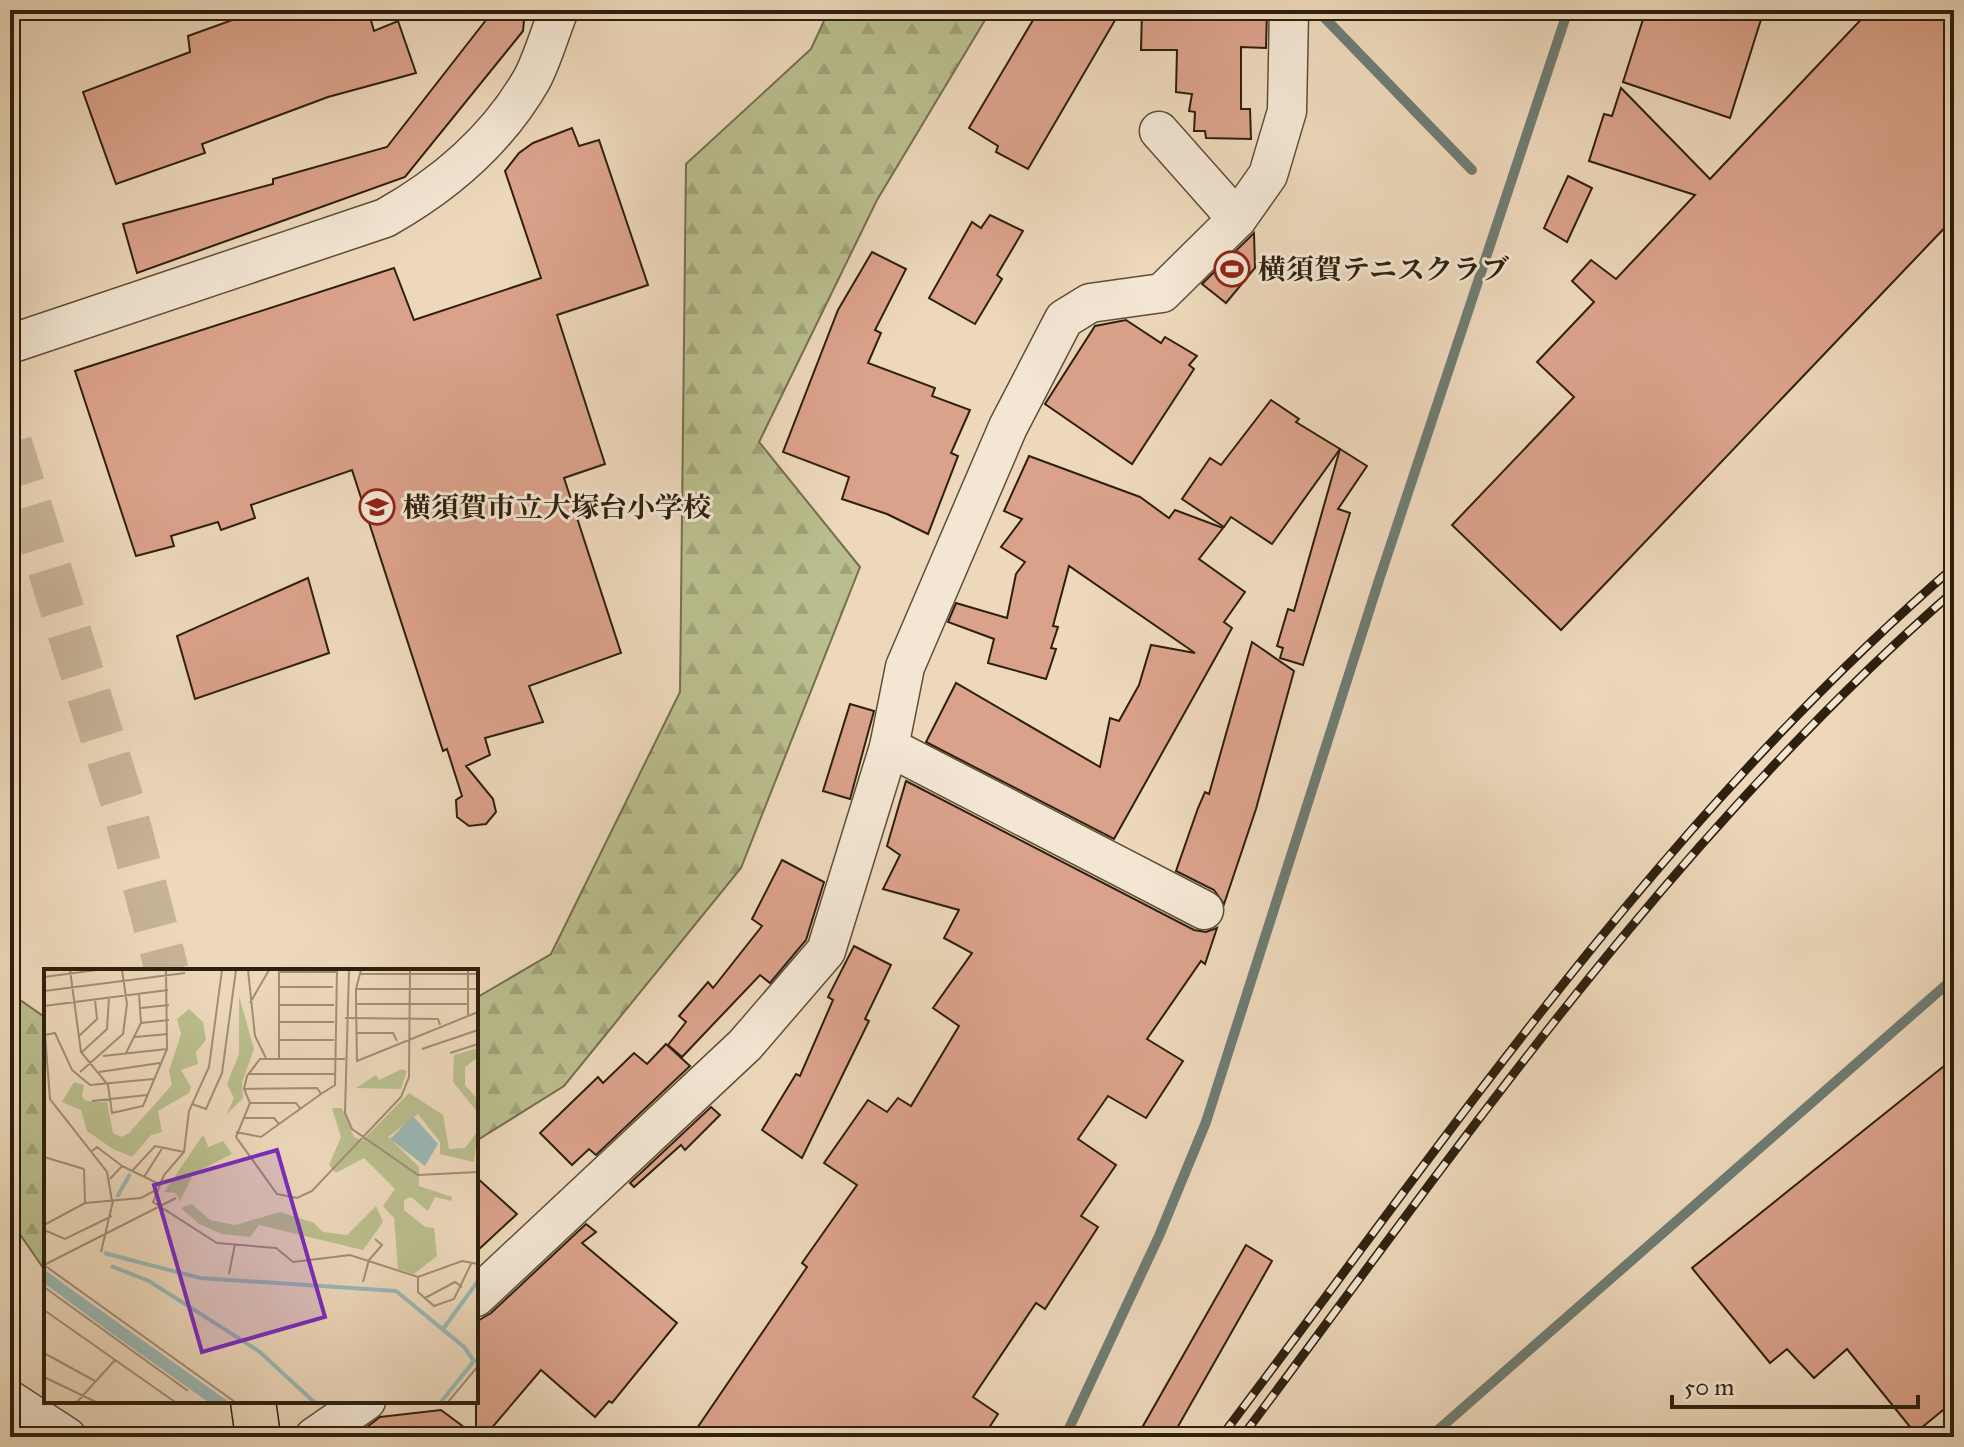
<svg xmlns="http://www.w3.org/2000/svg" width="1964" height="1447" viewBox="0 0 1964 1447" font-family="'IM FELL Great Primer','Noto Serif JP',serif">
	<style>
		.forest { fill: url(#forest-firs); stroke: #746f4e; stroke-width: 2 }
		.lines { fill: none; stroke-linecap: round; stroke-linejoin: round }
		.stream { stroke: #6f7c73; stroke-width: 10 }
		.building { fill: #dba28b; stroke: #2e200e; stroke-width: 2 }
		.highway-tunnel { stroke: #c7b398; stroke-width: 44; stroke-dasharray: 44 22; stroke-linecap: butt }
		.minor-casing { stroke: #5e4e39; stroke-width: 41 }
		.highway-casing { stroke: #2e200e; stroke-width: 47 }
		.minor { stroke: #f3e6d3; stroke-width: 38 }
		.highway { stroke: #edd8bb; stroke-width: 44 }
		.rail-casing { stroke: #2e200e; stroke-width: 9 }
		.rail { stroke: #f3e6d3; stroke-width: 6; stroke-dasharray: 18; stroke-linecap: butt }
		.labels { text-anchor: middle; stroke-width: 6; stroke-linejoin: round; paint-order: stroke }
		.poi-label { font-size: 28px; font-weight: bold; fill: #2e200e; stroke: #f3e6d3; text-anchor: start }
		.inset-river { fill: none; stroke: #9ab9b6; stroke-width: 4 }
		.inset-road { fill: none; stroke: #a18e76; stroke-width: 2 }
		.view { fill: #7b2cbf; fill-opacity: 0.15; stroke: #7b2cbf; stroke-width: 4 }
		.inset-edge { fill: none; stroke: #2e200e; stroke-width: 4 }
	</style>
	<defs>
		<pattern id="forest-firs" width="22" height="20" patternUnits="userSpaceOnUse" patternTransform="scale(2)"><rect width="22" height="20" fill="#babe8e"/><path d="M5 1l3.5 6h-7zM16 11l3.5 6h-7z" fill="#a0a379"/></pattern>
	</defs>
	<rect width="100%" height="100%" fill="#edd8bb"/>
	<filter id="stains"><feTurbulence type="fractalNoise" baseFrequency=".0025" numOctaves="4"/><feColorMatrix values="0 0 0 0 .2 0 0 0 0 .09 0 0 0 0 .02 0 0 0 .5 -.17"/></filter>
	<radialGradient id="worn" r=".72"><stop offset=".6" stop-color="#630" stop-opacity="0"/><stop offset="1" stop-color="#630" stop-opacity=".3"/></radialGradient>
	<g class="forest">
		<path d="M829 10H991L877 200 759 442 860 567 741 868 564 1086 476 1141V998L551 954 680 692 686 164 811 49Z"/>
		<path d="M10 993 46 1018V1272L10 1220Z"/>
	</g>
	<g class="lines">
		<g class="stream">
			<path d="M1317 10 1472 170"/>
			<path d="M1065 1437 1159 1236 1206 1122 1379 580 1568 10"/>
			<path d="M1430 1437 1954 978"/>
		</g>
	</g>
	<g class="building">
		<path d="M260 10H368L374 31 398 21 416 73 328 97 202 144 205 153 116 184 83 92 190 52 188 36Z"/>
		<path d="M486 10H525L523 31 405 177 137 273 123 224 273 184V179L387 147 486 20Z"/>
		<path d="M1039 10H1121L1028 169 996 152 998 146 969 128Z"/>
		<path d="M1142 10H1267L1266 48 1241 47V109H1250L1251 139 1206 138 1205 131H1194L1195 112 1189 111 1192 94 1176 92 1177 50H1141Z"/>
		<path d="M1646 10H1764L1730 118 1623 82Z"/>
		<path d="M1870 10H1954V218L1561 630 1452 525 1574 397 1537 362 1594 302 1572 281 1591 260 1616 279 1695 195 1589 161 1604 114 1612 116 1621 88 1710 179Z"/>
		<path d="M572 128 579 146 599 140 648 285 557 315 605 464 564 478 621 653 529 686 543 722 485 738 490 755 466 766 493 799 496 812 486 824 469 826 457 817 456 800 462 796 447 749 443 751 352 470 251 505 255 518 221 530 218 522 171 536 174 546 136 556 75 371 394 268 414 320 541 278 505 171 519 153 533 143Z"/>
		<path d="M1568 176 1592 188 1567 242 1544 228Z"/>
		<path d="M990 215 1023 231 997 275 1002 279 975 324 929 298 972 222 981 228Z"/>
		<path d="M1254 233 1255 268 1226 303 1202 284Z"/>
		<path d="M872 252 906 269 875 330 881 333 868 363 935 388 932 396 970 410 951 453 958 456 928 534 887 514 842 499 849 477 783 452 838 310Z"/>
		<path d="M1126 320 1161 343 1165 337 1197 356 1189 365 1194 369 1132 464 1045 404 1095 326Z"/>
		<path d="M1271 400 1299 419 1296 422 1340 449 1272 544 1231 517 1224 527 1182 499 1210 458 1221 465Z"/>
		<path d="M1340 449 1367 466 1338 509 1350 513 1303 665 1280 658 1283 648 1277 646 1288 609 1294 611Z"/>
		<path d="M1029 456 1140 497 1169 518 1175 510 1223 528 1199 559 1245 592 1224 622 1232 628 1114 839 926 742 956 683 1100 767 1110 718 1119 721 1139 685 1151 645 1195 653 1069 566 1053 626 1058 627 1051 648 1056 649 1046 679 988 663 994 639 948 622 956 603 1007 618 1016 574 1025 562 1001 547 1022 519 1004 511Z"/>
		<path d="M308 578 329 653 195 699 177 636Z"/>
		<path d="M1252 642 1294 671 1256 809 1224 904 1214 890 1176 871 1198 808 1205 792 1209 794Z"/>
		<path d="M850 704 874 711 850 799 823 791Z"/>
		<path d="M906 781 1194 930 1206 932 1217 928 1205 964 1201 961 1147 1039 1183 1061 1146 1118 1108 1096 1078 1139 1116 1165 1081 1216 1098 1227 1045 1309 1036 1303 973 1397 998 1414 983 1437H691L807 1267 802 1263 857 1185 824 1163 868 1100 887 1112 898 1098 911 1106 959 1026 933 1008 972 953 944 938 959 910 883 889 900 855 887 846Z"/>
		<path d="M782 860 824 882 806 940 770 983 760 975 682 1057 668 1045 686 1022 679 1016 708 982 713 988 762 926 752 919Z"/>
		<path d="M854 946 891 965 865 1019 869 1021 802 1158 762 1130 796 1074 800 1076 833 1000 828 997Z"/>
		<path d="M666 1044 690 1066 596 1155 589 1149 572 1165 540 1133 598 1077 603 1083 634 1053 647 1064Z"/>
		<path d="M1954 1058V1401L1915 1433 1847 1349 1814 1378 1787 1349 1770 1363 1692 1268Z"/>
		<path d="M711 1107 720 1115 685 1150 681 1145 634 1187 630 1183Z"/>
		<path d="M476 1177 517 1214 476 1252Z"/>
		<path d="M586 1224 596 1232 582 1243 677 1323 612 1403 609 1401 595 1417 541 1370 484 1437H359V1433L380 1417 441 1410 476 1436V1322L491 1313Z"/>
		<path d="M1246 1245 1272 1261 1172 1437H1161L1143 1426Z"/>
	</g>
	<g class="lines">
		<path class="highway-tunnel" d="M10 443 124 807 167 971"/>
		<defs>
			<g id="minor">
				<path d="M1159 131 1237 219"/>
				<path d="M10 344 385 218C444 185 497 140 532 79 543 58 550 32 559 10"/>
				<path d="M889 747 1204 910"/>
				<path d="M476 1297 745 1045 826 951 889 747 905 667 1008 427 1064 319 1090 303 1162 293 1237 219 1268 175 1287 111 1289 10"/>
				<path d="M10 1400 67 1437"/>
				<path d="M314 1437 366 1401"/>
			</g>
			<path id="highway" d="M253 1401 258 1437"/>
		</defs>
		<use href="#minor" class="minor-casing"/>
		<use href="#highway" class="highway-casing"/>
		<use href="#minor" class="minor"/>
		<use href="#highway" class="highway"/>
		<defs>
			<g id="rail">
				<path d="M1221 1437C1450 1134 1664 817 1954 567"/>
				<path d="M1242 1437C1465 1139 1671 838 1954 591"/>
			</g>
		</defs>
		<use href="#rail" class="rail-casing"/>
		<use href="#rail" class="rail"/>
	</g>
	<defs>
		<symbol id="stadium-ring" viewBox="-11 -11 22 22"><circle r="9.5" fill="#f3e6d3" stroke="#8f2418" stroke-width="1.5"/><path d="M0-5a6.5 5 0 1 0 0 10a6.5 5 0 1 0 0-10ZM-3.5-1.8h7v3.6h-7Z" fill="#8f2418"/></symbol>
		<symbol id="school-ring" viewBox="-11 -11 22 22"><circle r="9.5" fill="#f3e6d3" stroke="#8f2418" stroke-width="1.5"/><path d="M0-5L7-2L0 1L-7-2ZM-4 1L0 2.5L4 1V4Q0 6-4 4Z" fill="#8f2418"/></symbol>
	</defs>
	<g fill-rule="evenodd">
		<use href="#stadium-ring" x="1212" y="249" width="40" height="40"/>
		<use href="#school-ring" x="357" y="487" width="40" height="40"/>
	</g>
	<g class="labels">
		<g class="poi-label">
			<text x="1258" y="279">横須賀テニスクラブ</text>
			<text x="403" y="517">横須賀市立大塚台小学校</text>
		</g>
	</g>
	<g transform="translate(44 969)">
		<rect width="434" height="434" fill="#edd8bb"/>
		<path d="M195 27 210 80 198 113 199 129 182 146 190 129 183 115 195 85ZM145 40 159 53 162 71 152 83 154 95 137 101 147 118 145 124 114 142 118 163 107 166 88 188 69 180 43 162 37 141 18 133 30 113 40 116 38 128 42 132 63 133 69 164 77 168 85 164 128 116 125 102 137 65 133 50ZM434 79V88L421 98V116L434 131V144L409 113 410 86ZM365 124 399 146 405 180 421 179 434 162 430 193 396 185V173L374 145 344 168 375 198V217L408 228V232L391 228 384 242 367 228 360 231V241L381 258 390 259 393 287 370 305 354 300 350 249 339 237 351 220 320 189 292 204 285 196 297 168 288 139H298L310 168 318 172ZM159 166 164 176 136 232 132 224 120 223ZM148 235 166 251 191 256 236 243 270 254 279 263 303 266 332 237 339 253 319 281 215 256 206 268 178 265 155 255 137 239Z" fill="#babe8e"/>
		<path d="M358 100 363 102 357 120 312 119 332 106 335 111ZM179 172 188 185 139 210 157 181Z" fill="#babe8e"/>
		<path d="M369 147 394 175 381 197 346 170ZM0 300 24 318 185 433H164L66 363 0 314Z" fill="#9ab9b6"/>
		<path class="inset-river" d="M73 228 86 205M60 284 156 309 352 322 420 378 430 392 397 433M67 297 105 312 216 383 270 433M399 360 434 312V302"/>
		<path class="inset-road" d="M26 1 37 83 64 116 68 144 99 137 123 80 122 1M178 1 165 98 145 142 140 183 120 206 109 233 173 274 232 279 249 293 306 286 374 308 418 292 434 295M204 1 211 67 222 89M305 1 301 144 308 160 374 206 434 203M317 1 312 20H434M424 1V46M235 3H292M316 5H434M0 8 53 1M235 18H289M312 20V35H424M0 22 141 4M206 34 225 1M312 35 313 92 434 43M235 36H290M0 37 124 21M97 39 125 36M301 49 394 50 396 56M235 53H290M97 54 125 51M313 64H349L353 72M35 67 53 50 51 30M91 68 124 65M235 71H290M378 80 434 61M38 83 63 60 65 29M82 84 97 54 95 25M406 84 434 75M59 87 123 80M235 89V1M301 90H216L203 107 200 120 206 134 192 168 233 225 253 229 268 222 357 128 365 108 366 1M36 103 79 65 83 35 78 1M55 103 116 94M205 105H291M200 120 273 119 277 125 291 116 293 1M48 132 103 126M206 134H252L256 139M148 135 162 140 178 104 192 1M199 149H230L235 155 277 125M192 163 217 168 235 155M48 182 53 178 78 197M0 188 40 200M40 200 41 234M88 202 111 177 140 183M100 208 119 178M66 210 78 197 115 215M132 229 0 296 191 433M68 232 63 203 6 130 1 66 11 64 28 101 46 116 109 110M0 256 41 234 97 229 112 221M0 261 21 270 68 247M57 283 69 232M185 305 191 275M374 308V323L390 337 410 330 428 293M319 313 325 291 338 276 331 270M0 318 144 422M381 329 411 313 418 318M0 341 131 433M0 384 51 412M0 408 52 433M33 433 71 391M404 433 434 397"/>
		<path class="view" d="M233 181 281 348 158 383 110 216Z"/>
		<rect width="434" height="434" class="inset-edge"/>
	</g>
	<rect width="1964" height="1447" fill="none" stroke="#edd8bb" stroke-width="40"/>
	<rect x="12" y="12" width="1940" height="1423" fill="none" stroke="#2e200e" stroke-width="4"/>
	<rect x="20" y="20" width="1924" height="1407" fill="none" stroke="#2e200e" stroke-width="2"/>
	<path d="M1672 1395v12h246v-12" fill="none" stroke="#2e200e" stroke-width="4"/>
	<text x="1684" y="1395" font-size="24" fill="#2e200e" stroke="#f3e6d3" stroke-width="6" paint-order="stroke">50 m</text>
	<rect width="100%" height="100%" filter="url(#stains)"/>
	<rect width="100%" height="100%" fill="url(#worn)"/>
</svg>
